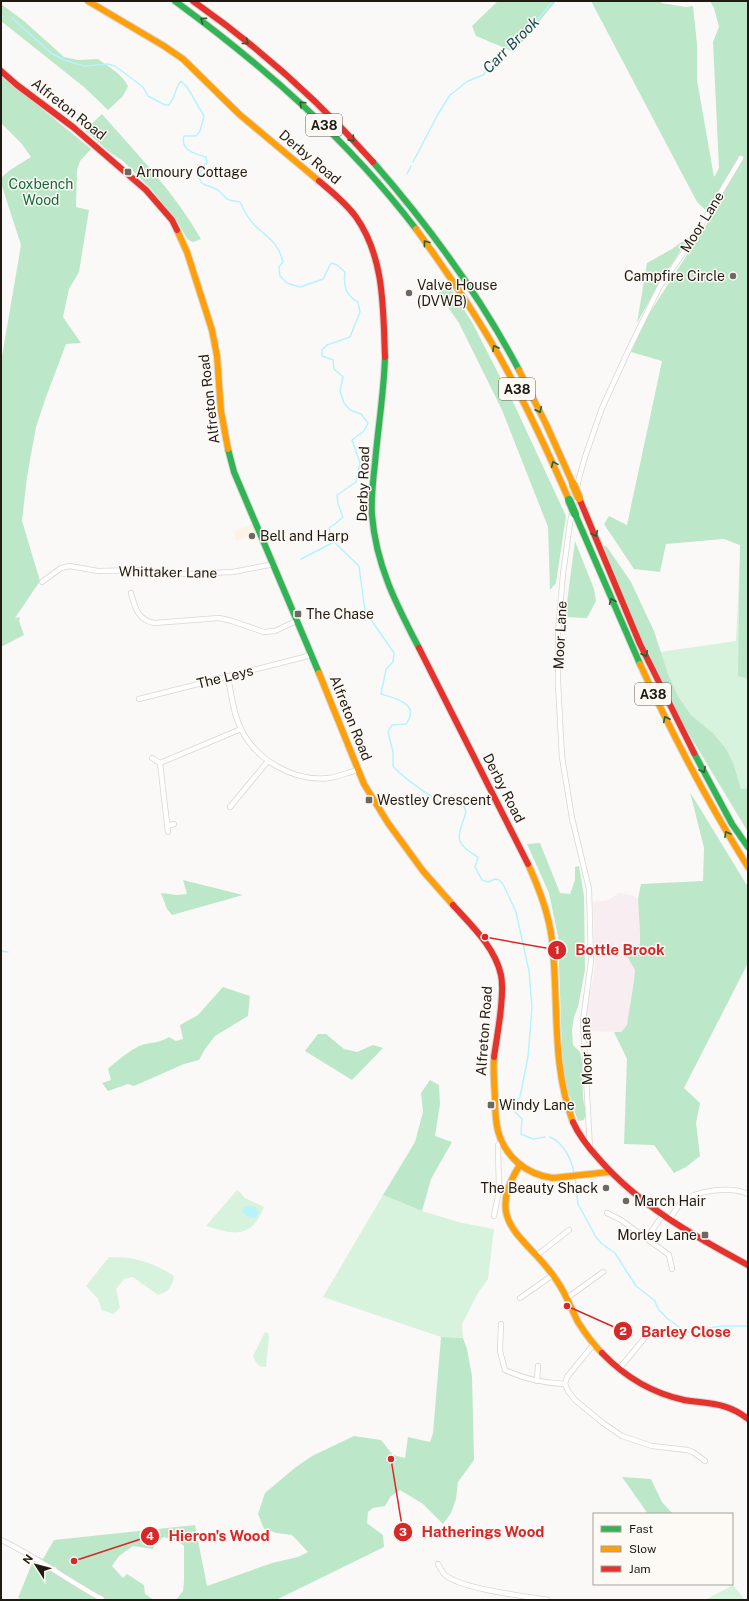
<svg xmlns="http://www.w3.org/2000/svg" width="749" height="1601" viewBox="0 0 749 1601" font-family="'Public Sans',sans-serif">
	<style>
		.built { fill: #fdf3e5 }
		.industrial { fill: #f8edf0 }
		.green { fill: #d7f2dd }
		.forest { fill: #bde7c9 }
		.water { fill: #b7f3fc }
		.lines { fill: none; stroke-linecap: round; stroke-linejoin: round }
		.stream { stroke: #b7f3fc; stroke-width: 1.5 }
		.street-casing { stroke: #dad6d1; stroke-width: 6 }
		.fast-casing { stroke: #dad6d1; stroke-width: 8 }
		.slow-casing { stroke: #dad6d1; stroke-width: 8 }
		.jam-casing { stroke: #dad6d1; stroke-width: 8 }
		.street { stroke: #fefefe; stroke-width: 4.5 }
		.fast { stroke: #30b455; stroke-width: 6 }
		.slow { stroke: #ff9f0a; stroke-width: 6 }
		.jam { stroke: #e5322d; stroke-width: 6 }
		.fast-bridge-casing { stroke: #dad6d1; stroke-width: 10; stroke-linecap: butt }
		.slow-bridge-casing { stroke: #dad6d1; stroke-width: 10; stroke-linecap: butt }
		.fast-bridge { stroke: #30b455; stroke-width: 8 }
		.slow-bridge { stroke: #ff9f0a; stroke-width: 8 }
		.oneway { stroke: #275f30 }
		.poi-dot { fill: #6d6862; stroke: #fdf9f5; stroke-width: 1.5 }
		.labels { text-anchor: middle; stroke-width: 3; stroke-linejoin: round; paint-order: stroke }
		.shield { fill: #fdf9f5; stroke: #625d56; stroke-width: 1 }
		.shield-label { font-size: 13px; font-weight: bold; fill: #201a12 }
		.street-label { font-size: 14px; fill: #201a12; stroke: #fdf9f5 }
		.poi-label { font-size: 14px; fill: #201a12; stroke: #fdf9f5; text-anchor: start }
		.park-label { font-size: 14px; fill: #12693a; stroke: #fdf9f5 }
		.water-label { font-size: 15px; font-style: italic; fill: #174b52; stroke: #fdf9f5 }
		.leader { fill: none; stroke: #d62828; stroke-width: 1.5 }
		.callout-dot { fill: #d62828; stroke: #fdf9f5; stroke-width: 1.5 }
		.mark-label { font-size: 12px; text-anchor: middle; font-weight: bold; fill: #fff }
		.callout-label { font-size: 15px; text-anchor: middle; font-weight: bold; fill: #d62828; stroke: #fdf9f5; stroke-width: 3; stroke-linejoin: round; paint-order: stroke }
	</style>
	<rect width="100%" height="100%" fill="#fbf9f7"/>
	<path class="built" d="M252 524 256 534 236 541 234 531Z"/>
	<path class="industrial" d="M619 893 631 895 638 899 640 933V944L636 948 627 949V956L635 970 627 1025 621 1032 586 1031 585 1019 595 968 593 902 608 900Z"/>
	<g class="green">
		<path d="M741 537 748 540V788L741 789 734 765 713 733 691 715 678 696 668 674 660 652 736 641Z"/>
		<path d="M237 1190 240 1192 245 1198 264 1207C251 1239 235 1235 206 1226Z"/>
		<path d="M383 1195 422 1211 462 1223 494 1229 488 1279 478 1293 462 1324 463 1338 441 1337 323 1297Z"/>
		<path d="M109 1257C136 1257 152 1262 174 1276 172 1287 169 1292 158 1295L133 1277 124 1279 116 1289 120 1308 113 1314 102 1310 98 1299 86 1286Z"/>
		<path d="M265 1332 268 1333 269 1337 266 1367C258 1367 256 1363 253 1356Z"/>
		<path d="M733 1585 745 1600H705Z"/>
	</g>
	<g class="forest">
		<path d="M498 1H556L514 52 476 36 472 26Z"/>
		<path d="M591 1H662L661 3 686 7 693 6 697 44V80L714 177 719 168 713 42 719 27 714 8 710 1H748V679L738 676 740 545 724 539 666 544 660 572 634 569 604 524 609 516 627 525 662 361 631 352 647 317 712 216 697 202Z"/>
		<path d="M1 4 24 21 64 57 78 60 98 59C109 67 122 74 128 86L123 96 108 110 84 87 1 21Z"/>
		<path d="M1 75 91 149 80 161 77 170 76 207 89 210 79 272 69 289 63 317 81 343 66 344 46 397 36 427 27 477 22 521 40 581 15 618 20 617 19 621 24 635 1 647V362L21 245 1 183V178L10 170 31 157 21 143 1 123Z"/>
		<path d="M102 114C137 154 175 193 201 239L193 242 187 239 179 224 151 189 123 161 108 151 85 130Z"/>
		<path d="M690 236 658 285 637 323 647 263 672 249Z"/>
		<path d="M450 287 473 324 514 404 566 516 556 583 550 590 548 527 502 410 459 323 438 293Z"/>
		<path d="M575 541 594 589 596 601 587 618 565 617Z"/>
		<path d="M603 545 607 547 631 582 654 631 668 674 678 696 691 715 713 733 726 749 734 765 741 789 748 788V832L686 729 648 654Z"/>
		<path d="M690 792 748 887V963L684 1088 700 1103 696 1123 700 1156 686 1167 674 1173 654 1145 624 1144 627 1059 614 1032H621L627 1025 634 980 635 970 627 956V949L636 948 640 944V933L638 899 641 884 703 881 704 848Z"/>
		<path d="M540 843 560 893 570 894 575 880V867L579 866 584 896 585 970 578 1007 574 1017 572 1030 573 1045 580 1052 582 1061 583 1098 586 1113 584 1120 578 1121 565 1083 562 1050 558 936 549 893 527 844Z"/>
		<path d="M183 880 243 895 172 915 167 909 161 893 177 895 187 894Z"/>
		<path d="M223 987 250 996 248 1016 215 1036 205 1049 199 1060 184 1064 134 1086 128 1084 108 1091 102 1083 111 1080 108 1069C114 1063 134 1047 142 1045 153 1042 159 1043 169 1037L176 1041 183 1039 180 1025 198 1015Z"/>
		<path d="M318 1034H326L344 1049 357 1052 373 1045 383 1048 352 1080 305 1051Z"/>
		<path d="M430 1080 439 1085 440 1104 435 1136 452 1142 431 1179 422 1211 383 1195 415 1142 423 1112 421 1093Z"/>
		<path d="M441 1337 463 1338 467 1349 472 1376 474 1460 458 1482 456 1499 451 1513 443 1524 423 1504 400 1490 391 1496 385 1506 373 1508 368 1512 367 1523 383 1535 384 1547 276 1600H176L183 1591 184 1581V1546L178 1541 163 1537 157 1544H155L153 1549 133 1546 119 1556 112 1566 123 1578 127 1574 144 1585 145 1594 154 1600H25L18 1598 35 1556 43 1559 54 1540 195 1525 207 1586 272 1563 298 1557 308 1552 292 1535 277 1533 264 1529 258 1514 265 1493 296 1467 312 1456 354 1436 381 1440 393 1455 405 1458 408 1437 430 1442 433 1433Z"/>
		<path d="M622 1477 651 1479 662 1502 673 1514H648Z"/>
	</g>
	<path class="water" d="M245 1206 255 1207 259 1213 255 1218 247 1216 242 1211Z"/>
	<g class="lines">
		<g class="stream">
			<path d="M1 17 3 16"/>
			<path d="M12 18 51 53 64 60 84 66 108 64 115 66 143 87 148 96 165 105H169C175 98 175 88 181 81L187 87 204 116 200 131 196 136H184C180 151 196 154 206 157L207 163 202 167C196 189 204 182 218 190 221 192 224 197 227 199 231 201 236 201 240 202 243 208 246 215 251 221 264 237 277 238 283 262L279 267 280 276 287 283 300 287 323 279 331 263 337 265 345 272C343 286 346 296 358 302L360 312 350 337 327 345 322 350V356L333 360 334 369 343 377 340 391 344 403 350 410 361 414 368 423 364 431 352 440 360 463 356 482 337 495 338 504 343 517 335 524 329 528 334 542 359 566 365 611 394 653 393 662 386 669 381 694C395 698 421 704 406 724L392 725 388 732 393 752V766C401 776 435 801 447 804 453 805 457 801 463 804L466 812C459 836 451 842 478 857L475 867 482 880 488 882 495 879 499 880 503 884 516 912 529 971 532 1007 528 1057 520 1097 511 1108 522 1119 521 1134 533 1139 545 1137"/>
			<path d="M413 162 438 114 450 95 468 81 483 75 501 53 539 18 553 1"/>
			<path d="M407 174 411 166"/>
			<path d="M301 559 334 542"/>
			<path d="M1 951 8 952"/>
			<path d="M550 1137C564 1143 572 1160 574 1174"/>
			<path d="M575 1178 578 1204 596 1237 602 1244 615 1253 636 1286 654 1300 659 1310 668 1319 686 1332 698 1333 709 1328 722 1326H748"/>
		</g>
		<defs>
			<g id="street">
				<path d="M42 582 61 568 70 566 98 571 141 570 187 574 233 572 274 564"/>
				<path d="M131 593C135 608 138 620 154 623L219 618 232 621 264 632 275 631 298 620"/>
				<path d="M228 676C231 693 233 713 241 729 256 760 294 782 329 778 338 777 349 772 358 770"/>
				<path d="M139 699 312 655"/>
				<path d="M152 758 160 763 241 729"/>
				<path d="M160 763 168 832"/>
				<path d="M230 807 268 761"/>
				<path d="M167 826 174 824"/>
				<path d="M590 1149 583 1021 591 961 589 889 572 818 562 757 558 683V633L563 574 570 523 579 478 585 457 602 408 630 347 660 286 691 242 741 158"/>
				<path d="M607 1213 621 1220 665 1252 669 1255 672 1269"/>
				<path d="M494 1216 499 1191 498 1145 502 1141"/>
				<path d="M669 1220C673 1214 677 1207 682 1202 697 1190 730 1186 748 1194"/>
				<path d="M647 1238 662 1216"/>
				<path d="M536 1256 569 1230"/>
				<path d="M520 1298 553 1275"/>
				<path d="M567 1298 603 1272"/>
				<path d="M501 1324 500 1351 505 1370C524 1379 543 1383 565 1384"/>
				<path d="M594 1344 567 1377 565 1384 568 1391 575 1400 603 1423 622 1436 652 1446 687 1450 693 1452 705 1461"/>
				<path d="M619 1369 648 1334"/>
				<path d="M537 1381 538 1366"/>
				<path d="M1 1540C37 1557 67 1580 102 1599"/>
				<path d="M438 1564C440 1568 442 1572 445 1575 462 1589 524 1596 548 1600"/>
			</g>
			<g id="fast">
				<path d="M175 1C265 67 348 140 416 229"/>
				<path d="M373 162C429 226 479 294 519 370"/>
				<path d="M385 357C384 392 378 428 375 463 373 480 371 498 372 515 376 565 396 604 419 648"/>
				<path d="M228 449 234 472 319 673"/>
				<path d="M575 514 640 664"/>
				<path d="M694 753 732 824 748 847"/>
			</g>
			<g id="slow">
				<path d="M88 1 164 46 183 59 239 114 319 181"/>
				<path d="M416 229C442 265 467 301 490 340 520 391 545 445 569 500"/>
				<path d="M177 230 187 252 212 330 217 356 221 411 228 449"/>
				<path d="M519 370 546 424 573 484"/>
				<path d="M640 664C672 734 707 801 748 867"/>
				<path d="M319 673 364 784 388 823 423 871 453 905"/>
				<path d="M528 864C539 888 549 914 552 940 559 1001 551 1064 573 1122"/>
				<path d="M494 1057C493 1071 494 1084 495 1097 495 1108 495 1120 498 1131 505 1157 527 1175 553 1178L609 1172"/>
				<path d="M520 1165C481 1225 529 1237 557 1281 566 1294 571 1308 578 1322 585 1333 593 1344 602 1353"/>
			</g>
			<g id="jam">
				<path d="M193 1C257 46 321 103 373 162"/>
				<path d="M1 71 17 85 73 127 146 190 172 220 177 230"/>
				<path d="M319 181C332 192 346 203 356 217 385 258 383 310 385 357"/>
				<path d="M579 498 640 644 694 753"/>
				<path d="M419 648 528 864"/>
				<path d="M453 905C471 925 495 947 501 975 505 994 497 1036 494 1057"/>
				<path d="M573 1122C579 1136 589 1148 599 1159 640 1206 694 1236 748 1265"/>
				<path d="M602 1353C625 1377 652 1393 684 1400 709 1404 727 1402 748 1419"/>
			</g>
		</defs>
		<use href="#street" class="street-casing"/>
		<use href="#fast" class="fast-casing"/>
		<use href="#slow" class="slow-casing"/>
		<use href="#jam" class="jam-casing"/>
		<use href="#street" class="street"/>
		<use href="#fast" class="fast"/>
		<use href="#slow" class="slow"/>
		<use href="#jam" class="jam"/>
		<defs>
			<path id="fast-bridge" d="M569 500 575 514"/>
			<path id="slow-bridge" d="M573 484 579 498"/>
		</defs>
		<use href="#fast-bridge" class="fast-bridge-casing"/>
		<use href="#slow-bridge" class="slow-bridge-casing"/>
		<use href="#fast-bridge" class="fast-bridge"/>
		<use href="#slow-bridge" class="slow-bridge"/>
	</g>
	<defs><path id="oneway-chevron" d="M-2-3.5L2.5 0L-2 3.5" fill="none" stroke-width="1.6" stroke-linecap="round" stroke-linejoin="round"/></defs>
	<g class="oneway">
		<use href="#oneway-chevron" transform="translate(203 20) rotate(-144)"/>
		<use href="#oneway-chevron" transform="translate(246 42) rotate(39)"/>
		<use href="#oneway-chevron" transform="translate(302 104) rotate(-137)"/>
		<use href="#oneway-chevron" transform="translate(352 139) rotate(48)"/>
		<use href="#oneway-chevron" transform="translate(426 243) rotate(-127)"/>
		<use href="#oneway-chevron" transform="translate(495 348) rotate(-119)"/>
		<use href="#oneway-chevron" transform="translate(539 410) rotate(64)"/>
		<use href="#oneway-chevron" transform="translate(554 464) rotate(-114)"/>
		<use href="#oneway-chevron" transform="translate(595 534) rotate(66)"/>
		<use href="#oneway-chevron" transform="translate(612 601) rotate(-113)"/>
		<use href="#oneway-chevron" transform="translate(645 654) rotate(64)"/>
		<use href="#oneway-chevron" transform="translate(666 719) rotate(-116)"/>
		<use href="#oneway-chevron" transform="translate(703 770) rotate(62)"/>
		<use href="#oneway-chevron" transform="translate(727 834) rotate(-120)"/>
	</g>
	<g class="poi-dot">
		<rect x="124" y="168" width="8" height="8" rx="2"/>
		<circle cx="733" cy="276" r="4"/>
		<circle cx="409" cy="293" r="4"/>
		<circle cx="252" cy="536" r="4"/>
		<rect x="294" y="610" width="8" height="8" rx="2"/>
		<rect x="365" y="796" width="8" height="8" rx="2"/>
		<rect x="487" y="1101" width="8" height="8" rx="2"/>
		<circle cx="606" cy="1188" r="4"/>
		<circle cx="626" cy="1201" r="4"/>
		<rect x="701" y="1231" width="8" height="8" rx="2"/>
	</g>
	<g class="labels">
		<g class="shield">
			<rect x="306" y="114" width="36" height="22" rx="3"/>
			<rect x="499" y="378" width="36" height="22" rx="3"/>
			<rect x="635" y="683" width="36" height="22" rx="3"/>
		</g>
		<g class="shield-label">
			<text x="324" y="130">A38</text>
			<text x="517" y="394">A38</text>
			<text x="653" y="699">A38</text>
		</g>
		<g class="street-label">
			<text transform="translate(69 109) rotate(38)" y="5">Alfreton Road</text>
			<text transform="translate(310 157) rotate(40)" y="5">Derby Road</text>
			<text transform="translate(702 222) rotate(-58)" y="5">Moor Lane</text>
			<text transform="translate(209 399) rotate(-97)" y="5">Alfreton Road</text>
			<text transform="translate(363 484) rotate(-88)" y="5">Derby Road</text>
			<text transform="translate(168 572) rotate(1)" y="5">Whittaker Lane</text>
			<text transform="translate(560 635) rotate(-87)" y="5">Moor Lane</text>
			<text transform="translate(225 677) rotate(-14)" y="5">The Leys</text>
			<text transform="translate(351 718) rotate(68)" y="5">Alfreton Road</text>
			<text transform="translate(504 788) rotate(63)" y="5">Derby Road</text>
			<text transform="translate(484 1031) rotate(-86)" y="5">Alfreton Road</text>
			<text transform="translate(586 1051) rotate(-92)" y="5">Moor Lane</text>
		</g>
		<g class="poi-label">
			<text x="136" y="177">Armoury Cottage</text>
			<text x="725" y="281" text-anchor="end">Campfire Circle</text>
			<text x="417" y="290">Valve House<tspan x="417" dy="16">(DVWB)</tspan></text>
			<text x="260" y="541">Bell and Harp</text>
			<text x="306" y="619">The Chase</text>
			<text x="377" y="805">Westley Crescent</text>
			<text x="499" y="1110">Windy Lane</text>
			<text x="598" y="1193" text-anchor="end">The Beauty Shack</text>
			<text x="634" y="1206">March Hair</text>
			<text x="697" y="1240" text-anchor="end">Morley Lane</text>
		</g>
		<g class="park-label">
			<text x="41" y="189">Coxbench<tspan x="41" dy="16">Wood</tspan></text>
		</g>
		<g class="water-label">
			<text transform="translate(511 45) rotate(-45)" y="5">Carr Brook</text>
		</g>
	</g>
	<path class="leader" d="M485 937L557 950M567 1306L623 1331M391 1459L403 1532M74 1561L150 1536"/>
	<g class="callout-dot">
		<circle cx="485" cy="937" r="4"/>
		<circle cx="567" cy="1306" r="4"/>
		<circle cx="391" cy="1459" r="4"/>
		<circle cx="74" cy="1561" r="4"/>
		<circle cx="557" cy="950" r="10"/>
		<circle cx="623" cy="1331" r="10"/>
		<circle cx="403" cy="1532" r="10"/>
		<circle cx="150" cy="1536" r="10"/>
	</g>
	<g class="mark-label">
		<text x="557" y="954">1</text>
		<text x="623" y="1335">2</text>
		<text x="403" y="1536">3</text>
		<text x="150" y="1540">4</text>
	</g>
	<g class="callout-label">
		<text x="620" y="955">Bottle Brook</text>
		<text x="686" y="1337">Barley Close</text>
		<text x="483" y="1537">Hatherings Wood</text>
		<text x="219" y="1541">Hieron's Wood</text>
	</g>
	<rect width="749" height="1601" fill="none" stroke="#201a12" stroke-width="4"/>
	<rect x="593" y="1513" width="140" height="72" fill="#fdf9f5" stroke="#a5a09a"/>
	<rect x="601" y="1526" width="20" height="6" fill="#30b455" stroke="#a5a09a"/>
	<text x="629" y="1533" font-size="12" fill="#201a12">Fast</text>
	<rect x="601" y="1546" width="20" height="6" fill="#ff9f0a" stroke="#a5a09a"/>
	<text x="629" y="1553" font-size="12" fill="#201a12">Slow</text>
	<rect x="601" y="1566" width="20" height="6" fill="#e5322d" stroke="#a5a09a"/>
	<text x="629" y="1573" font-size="12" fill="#201a12">Jam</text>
	<g transform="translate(36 1565) rotate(306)" stroke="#fdf9f5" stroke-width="3" paint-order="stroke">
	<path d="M0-3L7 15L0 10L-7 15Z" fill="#201a12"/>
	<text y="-6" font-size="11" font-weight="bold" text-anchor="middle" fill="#201a12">N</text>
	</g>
</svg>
